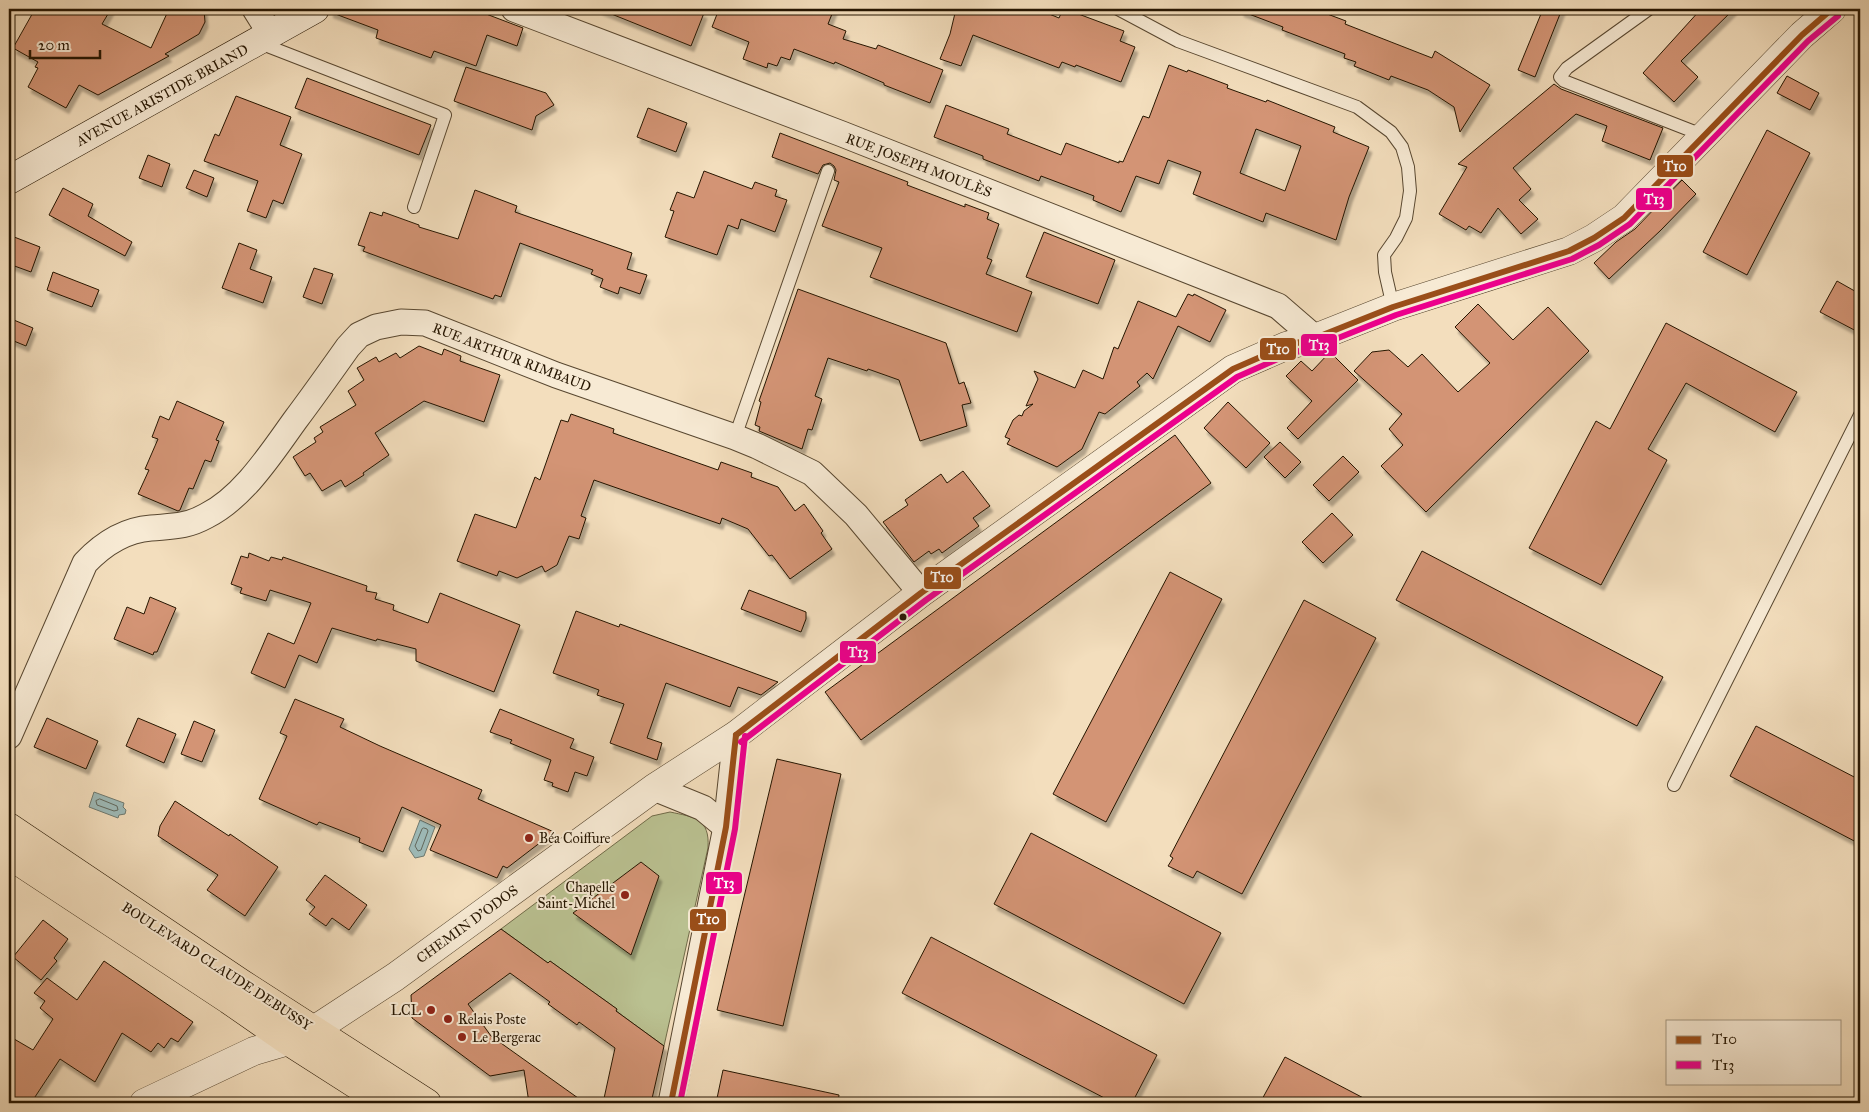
<svg xmlns="http://www.w3.org/2000/svg" width="1869" height="1112" viewBox="0 0 1869 1112" font-family="'IM FELL Great Primer',serif">
	<style>
		.green { fill: #bac191; stroke: #706b49 }
		.water { fill: #9ebbb9; stroke: #6e796f }
		.lines { fill: none; stroke-linecap: round; stroke-linejoin: round }
		.shore { stroke: #62685d; stroke-width: 1 }
		.building { fill: #d39474; stroke: #251501; fill-rule: evenodd; filter: url(#shadow) }
		.service-casing { stroke: #584730; stroke-width: 14 }
		.minor-casing { stroke: #584730; stroke-width: 27 }
		.tertiary-casing { stroke: #584730; stroke-width: 29 }
		.secondary-casing { stroke: #251501; stroke-width: 29 }
		.primary-casing { stroke: #251501; stroke-width: 29 }
		.service { stroke: #f7ead4; stroke-width: 12 }
		.minor { stroke: #f7ead4; stroke-width: 25 }
		.tertiary { stroke: #f7ead4; stroke-width: 28 }
		.secondary { stroke: #f7ead4; stroke-width: 28 }
		.primary { stroke: #f3debd; stroke-width: 28 }
		.bus-1-casing { stroke: #f7ead4; stroke-width: 10 }
		.bus-2-casing { stroke: #f7ead4; stroke-width: 10 }
		.bus-1 { stroke: #9a4e19; stroke-width: 6 }
		.bus-2 { stroke: #ec008c; stroke-width: 6 }
		.bus-dot { fill: #251501; stroke: #f7ead4; stroke-width: 2 }
		.poi-dot { fill: #8f2418; stroke: #f7ead4; stroke-width: 2 }
		.labels { text-anchor: middle; stroke-width: 4; stroke-linejoin: round; paint-order: stroke }
		.street-label { font-size: 14px; fill: #251501; stroke: #f7ead4 }
		.poi-label { font-size: 14px; fill: #251501; stroke: #f7ead4; text-anchor: start }
		.line-badge { stroke: #f7ead4; stroke-width: 2 }
		.badge-label { font-size: 14px; text-anchor: middle; font-weight: bold; fill: #fff }
	</style>
	<defs>
		<filter id="shadow"><feDropShadow dx="3" dy="5.5" stdDeviation="1" flood-color="#0004"/></filter>
	</defs>
	<rect width="100%" height="100%" fill="#f3debd"/>
	<filter id="stains"><feTurbulence type="fractalNoise" baseFrequency=".004" numOctaves="4"/><feColorMatrix values="0 0 0 0 .2 0 0 0 0 .09 0 0 0 0 .02 0 0 0 .5 -.17"/></filter>
	<radialGradient id="worn" r=".72"><stop offset=".6" stop-color="#630" stop-opacity="0"/><stop offset="1" stop-color="#630" stop-opacity=".3"/></radialGradient>
	<path class="green" d="M670 812C694 817 710 818 708 848L664 1046 616 1011 617 1009 550 961 548 963 501 929 652 816Z"/>
	<g class="water">
		<path d="M94 792 124 803 123 807 126 810 125 814 119 815 118 818 89 807Z"/>
		<path d="M420 820 435 827 424 856 415 858 409 849Z"/>
	</g>
	<g class="lines">
		<g class="shore">
			<path d="M100 799 117 806 118 810 114 811 97 805 96 801Z"/>
			<path d="M424 828 427 829 428 831 421 850 418 851 415 846 422 829Z"/>
		</g>
	</g>
	<g class="building">
		<path d="M35 9H111L102 24 151 48 169 9H204L205 22 199 34 165 54 169 56 98 95 79 85 66 108 28 87 38 68 35 67 38 62 13 48Z"/>
		<path d="M331 9H473L523 28 517 46 487 35 476 66 434 51 431 58 376 38 378 30 330 12Z"/>
		<path d="M599 9H693L704 13 691 46Z"/>
		<path d="M719 9H834L828 24 846 31 843 39 876 49 878 45 943 70 930 103 884 85V83L835 62 834 64 794 49 790 60 781 57 777 66 768 63 767 68 743 59 749 42 712 27Z"/>
		<path d="M956 9H1037L1059 18 1063 9H1065L1124 31 1120 41 1135 47 1121 82 1076 65 1075 67 1062 62 1059 68 973 35 961 66 940 59 950 34Z"/>
		<path d="M1241 9H1314L1346 21 1345 24 1432 58 1435 51 1490 85 1460 132 1454 107 1428 90 1391 76 1389 80 1354 66 1356 62 1344 58 1345 54 1282 30 1283 27 1241 11Z"/>
		<path d="M1543 9H1562L1535 77 1518 70Z"/>
		<path d="M1701 9H1734L1681 61 1698 77 1674 102 1643 73Z"/>
		<path d="M1169 65 1187 72 1188 70 1228 85 1227 88 1266 102 1267 100 1335 127 1333 132 1369 147 1349 197 1336 240 1266 213 1263 222 1193 194 1201 172 1168 160 1159 184 1136 176 1121 212 1093 200 1094 196 1041 176 1039 181 983 159V156L934 137 946 105 1009 129 1007 134 1061 155 1066 143 1119 163V161L1123 162 1143 116 1149 118ZM1256 129 1301 146 1285 191 1240 173Z"/>
		<path d="M466 67 546 93 554 105 536 116 532 130 454 101Z"/>
		<path d="M1787 76 1819 93 1810 110 1777 93Z"/>
		<path d="M307 78 431 125 419 155 295 108Z"/>
		<path d="M1554 84 1561 89 1663 128 1650 160 1602 141 1607 126 1576 114 1513 168 1531 189 1519 200 1538 219 1521 234 1498 208 1481 233 1469 226 1466 230 1439 214 1467 167 1458 164Z"/>
		<path d="M236 96 291 117 280 145 302 154 283 204 273 200 266 218 247 211 258 181 204 161 215 134 219 136Z"/>
		<path d="M648 108 687 123 676 152 637 137Z"/>
		<path d="M1767 130 1810 153 1747 275 1703 252Z"/>
		<path d="M780 133 908 182 907 185 965 207V204L989 213 987 219 999 224 987 258 992 260 986 274 1032 292 1017 332 870 277 882 248 822 226 839 182 834 180 836 170 834 166 830 163 823 165 818 174 772 157Z"/>
		<path d="M148 155 170 164 162 187 139 178Z"/>
		<path d="M194 170 214 178 207 197 186 188Z"/>
		<path d="M704 171 752 189 755 182 777 190 775 196 787 200 775 232 741 219 738 229 728 225 717 255 665 237 674 211 670 210 677 192 694 198Z"/>
		<path d="M1682 180 1696 194 1661 230 1609 279 1594 263 1616 242 1635 229Z"/>
		<path d="M63 188 93 204 88 216 132 242 125 256 49 215Z"/>
		<path d="M475 190 517 206 515 212 632 253 627 269 647 275 640 294 620 287 618 294 600 287 603 279 591 274 593 270 520 243 501 297 495 295 493 299 363 251 365 247 358 245 370 212 382 216 383 212 419 225V227L458 239Z"/>
		<path d="M1044 232 1115 260 1098 304 1026 277Z"/>
		<path d="M9 235 40 247 31 272 9 264Z"/>
		<path d="M239 243 257 250 250 269 272 277 263 303 222 288Z"/>
		<path d="M314 268 333 274 322 304 303 297Z"/>
		<path d="M53 272 99 290 92 307 47 290Z"/>
		<path d="M1837 281 1860 294V333L1820 312Z"/>
		<path d="M798 289 946 343 959 384 964 382 971 403 962 405 967 426 920 441 899 380 868 369 867 371 828 358 815 396 822 399 812 430 808 429 802 449 759 431 760 427 755 425 761 402 759 401Z"/>
		<path d="M1188 294 1193 296 1194 294 1226 310 1210 342 1178 326 1153 379 1147 373 1137 382 1140 386 1105 414 1099 412 1082 449 1057 467 1007 444 1010 439 1005 437 1013 420 1019 415 1022 416 1024 411 1033 404 1026 406 1038 379 1034 371 1075 388 1083 370 1103 379 1114 347 1118 349 1138 301 1176 317Z"/>
		<path d="M1478 304 1513 340 1548 307 1589 351 1426 512 1381 466 1403 445 1389 429 1402 414 1354 371 1372 352 1389 350 1408 367 1422 354 1458 392 1490 363 1455 327Z"/>
		<path d="M9 318 33 328 26 346 9 339Z"/>
		<path d="M1666 323 1797 392 1775 432 1686 383 1648 449 1667 460 1601 585 1529 548 1596 421 1610 429Z"/>
		<path d="M419 346 442 355 444 349 461 356 460 361 500 375 484 422 424 401 375 433 389 455 363 473 364 475 345 487 341 480 322 491 310 473 305 476 293 457 316 442 314 438 323 432 320 427 356 405 348 391 364 380 357 368 376 357 379 362 396 353 400 358Z"/>
		<path d="M1330 352 1358 380 1298 439 1287 428 1312 401 1286 376 1301 361 1312 371Z"/>
		<path d="M177 401 224 422 216 440 219 441 211 462 205 460 193 489 189 488 180 510 178 511 138 494 149 470 145 469 158 439 152 437 160 416 169 420Z"/>
		<path d="M1228 402 1270 443 1246 468 1204 428Z"/>
		<path d="M571 414 614 429 613 433 718 470 721 462 752 473 751 477 778 487 795 511 804 504 823 531 821 533 832 549 790 579 772 555 769 556 748 529 722 518 720 524 594 480 581 516 586 518 579 539 569 536 557 565 545 572 542 566 517 578 499 571 497 576 457 561 475 514 516 528 535 477 540 480 561 420 568 422Z"/>
		<path d="M1175 435 1211 483 861 740 825 692Z"/>
		<path d="M1280 442 1301 462 1285 478 1264 457Z"/>
		<path d="M1343 456 1359 472 1329 501 1313 485Z"/>
		<path d="M963 471 990 506 973 518 979 526 942 553 939 549 931 554 929 551 914 562 883 522 908 505 905 500 941 474 947 483Z"/>
		<path d="M1332 513 1353 535 1323 563 1302 542Z"/>
		<path d="M1422 551 1663 677 1637 726 1396 600Z"/>
		<path d="M249 553 269 561 271 557 282 560 283 557 367 586 366 591 377 593 375 599 394 605 393 610 428 623 440 593 520 625 494 692 416 661V649L377 639 376 641 332 628 317 663 299 655 285 688 251 673 268 633 294 644 311 603 270 590 266 601 240 593 242 588 231 584 241 556 248 558Z"/>
		<path d="M1170 572 1222 599 1106 822 1053 794Z"/>
		<path d="M749 590 806 612V619L801 632 741 609Z"/>
		<path d="M150 597 176 608 157 652H154L153 655 114 639 127 607 144 614Z"/>
		<path d="M1304 600 1376 638 1242 894 1197 871 1193 878 1168 866 1173 858 1170 856Z"/>
		<path d="M576 611 619 627 620 624 778 682 761 695 738 687 730 707 666 683 647 738 662 743 657 760 610 743 624 704 597 695 599 690 553 673Z"/>
		<path d="M295 699 344 719 340 727 380 746 482 790 478 799 554 832 507 868 503 866 497 878 430 850 441 825 402 807 383 852 359 842 360 838 319 822 317 825 259 799 287 736 280 733Z"/>
		<path d="M500 709 574 739 570 748 594 757 587 776 575 772 568 792 552 786 553 783 544 780 551 760 510 743 512 740 490 732Z"/>
		<path d="M47 718 98 741 86 769 34 747Z"/>
		<path d="M138 718 176 734 164 763 126 746Z"/>
		<path d="M194 721 215 730 202 762 181 754Z"/>
		<path d="M1756 726 1860 780V844L1730 776Z"/>
		<path d="M777 759 841 774 783 1026 717 1010Z"/>
		<path d="M175 801 229 836 230 834 278 867 245 916 207 890 218 875 158 836 160 826Z"/>
		<path d="M1031 833 1221 933 1184 1004 994 904Z"/>
		<path d="M641 862 659 876 631 955 573 913Z"/>
		<path d="M325 875 367 905 349 930 332 918 326 926 309 914 315 907 306 900Z"/>
		<path d="M43 920 68 939 54 958 57 961 41 980 13 957Z"/>
		<path d="M501 929 548 963 550 961 617 1009 616 1011 664 1046 651 1103H603L615 1048 579 1022 577 1025 548 1004 550 1002 510 973 468 1004 491 1036 585 1103H529L524 1070 490 1076 412 1018 411 995Z"/>
		<path d="M931 937 1157 1055 1132 1103H1114L902 993Z"/>
		<path d="M104 961 193 1022 178 1042 171 1038 164 1048 158 1043 151 1052 122 1033 95 1082 60 1059 31 1103H9V1036L33 1050 53 1019 40 1008 45 1001 34 993 47 978 77 1000Z"/>
		<path d="M1285 1057 1373 1103H1260Z"/>
		<path d="M723 1070 839 1095 838 1103H716Z"/>
	</g>
	<g class="lines">
		<defs>
			<g id="service">
				<path d="M1118 9 1178 41 1357 107 1391 132 1402 147 1408 167 1410 191 1406 218 1396 238 1384 255 1385 272 1393 307"/>
				<path d="M1649 9 1567 68 1560 77 1564 81 1705 136"/>
				<path d="M257 42 445 115 414 207"/>
				<path d="M735 437 828 171"/>
				<path d="M1674 785 1860 415"/>
			</g>
			<g id="minor">
				<path d="M255 9 270 33"/>
				<path d="M514 9 842 134 1278 306 1315 338"/>
				<path d="M9 736 85 563C103 544 124 530 151 528 173 526 186 527 206 516 244 497 272 452 296 419 314 395 331 371 348 347L359 335 376 327 401 322 425 323 556 375 735 437 757 446 812 473 856 515 921 593"/>
				<path d="M654 788 703 808 726 827"/>
				<path d="M671 1103 726 827 736 735"/>
			</g>
			<path id="tertiary" d="M144 1103 254 1051 288 1041 314 1030 395 977 654 788 736 735 921 593 1233 369 1286 346 1315 338 1393 307 1569 251 1594 238 1624 218 1802 35 1832 9"/>
			<path id="secondary" d="M9 180 315 9"/>
			<g id="primary">
				<path d="M9 827 241 983 427 1103"/>
				<path d="M9 855 229 1000 288 1041 385 1103"/>
			</g>
		</defs>
		<use href="#service" class="service-casing"/>
		<use href="#minor" class="minor-casing"/>
		<use href="#tertiary" class="tertiary-casing"/>
		<use href="#secondary" class="secondary-casing"/>
		<use href="#primary" class="primary-casing"/>
		<use href="#service" class="service"/>
		<use href="#minor" class="minor"/>
		<use href="#tertiary" class="tertiary"/>
		<use href="#secondary" class="secondary"/>
		<use href="#primary" class="primary"/>
		<defs>
			<g id="bus-1">
				<path d="M736 735 921 593 1233 369 1286 346 1315 338 1393 307 1569 251 1594 238 1624 218 1802 35 1832 9"/>
				<path d="M671 1103 726 827 736 735"/>
			</g>
			<g id="bus-2">
				<path d="M741 742 926 600 1237 377 1289 354 1318 346 1396 315 1572 259 1599 245 1630 224 1808 41 1838 16"/>
				<path d="M680 1103 735 829 745 736"/>
			</g>
		</defs>
		<use href="#bus-1" class="bus-1-casing"/>
		<use href="#bus-2" class="bus-2-casing"/>
		<use href="#bus-1" class="bus-1"/>
		<use href="#bus-2" class="bus-2"/>
	</g>
	<circle class="bus-dot" cx="903" cy="617" r="4.5"/>
	<g class="poi-dot">
		<circle cx="529" cy="838" r="5"/>
		<circle cx="625" cy="895" r="5"/>
		<circle cx="431" cy="1010" r="5"/>
		<circle cx="448" cy="1019" r="5"/>
		<circle cx="462" cy="1037" r="5"/>
	</g>
	<g class="labels">
		<g class="street-label">
			<text transform="translate(162 95) rotate(-29)" y="5">AVENUE ARISTIDE BRIAND</text>
			<text transform="translate(919 165) rotate(21)" y="5">RUE JOSEPH MOULÈS</text>
			<text transform="translate(512 357) rotate(21)" y="5">RUE ARTHUR RIMBAUD</text>
			<text transform="translate(467 924) rotate(-36)" y="5">CHEMIN D'ODOS</text>
			<text transform="translate(217 966) rotate(33)" y="5">BOULEVARD CLAUDE DEBUSSY</text>
		</g>
		<g class="poi-label">
			<text x="539" y="843">Béa Coiffure</text>
			<text x="615" y="892" text-anchor="end">Chapelle<tspan x="615" dy="16">Saint-Michel</tspan></text>
			<text x="421" y="1015" text-anchor="end">LCL</text>
			<text x="458" y="1024">Relais Poste</text>
			<text x="472" y="1042">Le Bergerac</text>
		</g>
	</g>
	<g class="line-badge">
		<rect x="1656" y="154" width="38" height="24" rx="5" fill="#9a4e19"/>
		<rect x="1635" y="187" width="38" height="24" rx="5" fill="#ec008c"/>
		<rect x="1300" y="333" width="38" height="24" rx="5" fill="#ec008c"/>
		<rect x="1259" y="337" width="38" height="24" rx="5" fill="#9a4e19"/>
		<rect x="923" y="566" width="39" height="24" rx="5" fill="#9a4e19"/>
		<rect x="839" y="640" width="38" height="24" rx="5" fill="#ec008c"/>
		<rect x="705" y="871" width="38" height="24" rx="5" fill="#ec008c"/>
		<rect x="689" y="908" width="38" height="24" rx="5" fill="#9a4e19"/>
	</g>
	<g class="badge-label">
		<text x="1675" y="171">T10</text>
		<text x="1654" y="204">T13</text>
		<text x="1319" y="350">T13</text>
		<text x="1278" y="354">T10</text>
		<text x="942" y="582">T10</text>
		<text x="858" y="657">T13</text>
		<text x="724" y="888">T13</text>
		<text x="708" y="924">T10</text>
	</g>
	<rect width="1869" height="1112" fill="none" stroke="#f3debd" stroke-width="30"/>
	<rect x="10" y="10" width="1849" height="1092" fill="none" stroke="#251501" stroke-width="2.5"/>
	<rect x="15" y="15" width="1839" height="1082" fill="none" stroke="#251501"/>
	<rect x="1666" y="1020" width="175" height="65" fill="#f7ead4" stroke="#a39580"/>
	<rect x="1676" y="1036" width="25" height="8" fill="#9a4e19" stroke="#a39580"/>
	<text x="1712" y="1044" font-size="15" fill="#251501">T10</text>
	<rect x="1676" y="1061" width="25" height="8" fill="#ec008c" stroke="#a39580"/>
	<text x="1712" y="1070" font-size="15" fill="#251501">T13</text>
	<path d="M30 50v8h70v-8" fill="none" stroke="#251501" stroke-width="2.5"/>
	<text x="38" y="50" font-size="15" fill="#251501" stroke="#f7ead4" stroke-width="4" paint-order="stroke">20 m</text>
	<rect width="100%" height="100%" filter="url(#stains)"/>
	<rect width="100%" height="100%" fill="url(#worn)"/>
</svg>
